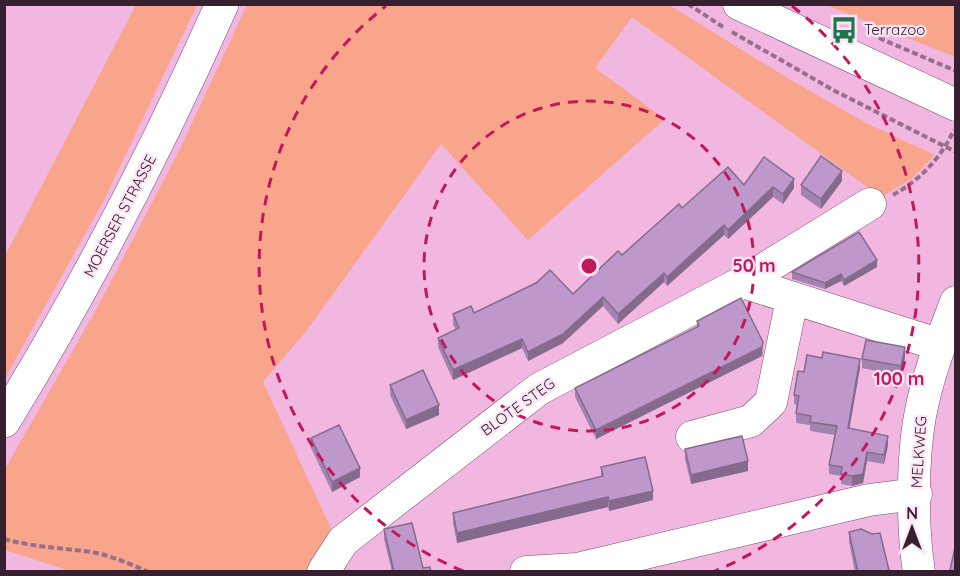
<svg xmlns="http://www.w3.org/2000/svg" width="960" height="576" viewBox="0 0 960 576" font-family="Quicksand,sans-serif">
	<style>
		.green { fill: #f8a58c }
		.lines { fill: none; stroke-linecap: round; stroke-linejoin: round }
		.minor-casing { stroke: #7c4a6e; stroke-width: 33 }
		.major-casing { stroke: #7c4a6e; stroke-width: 34 }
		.path { stroke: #976e8b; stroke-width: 4; stroke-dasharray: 6 3; stroke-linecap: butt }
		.minor { stroke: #fff; stroke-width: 32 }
		.major { stroke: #fff; stroke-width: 33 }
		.wall { fill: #a383af }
		.shaded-wall { fill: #856a8e }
		.building { fill: #be98cb; stroke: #856a8e; stroke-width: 1.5 }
		.ring { fill: none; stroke: #c2185b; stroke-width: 3; stroke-dasharray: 10 8 }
		.labels { text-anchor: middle; stroke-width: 4.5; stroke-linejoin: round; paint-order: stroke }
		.poi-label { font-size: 15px; fill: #362030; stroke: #fde5f5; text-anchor: start }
		.street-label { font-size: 15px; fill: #362030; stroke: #fde5f5 }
		.centre { fill: #c2185b; stroke: #fde5f5; stroke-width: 3 }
		.ring-label { font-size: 18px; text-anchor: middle; font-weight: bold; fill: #c2185b; stroke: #fde5f5; stroke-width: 4.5; stroke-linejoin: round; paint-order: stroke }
	</style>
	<rect width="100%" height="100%" fill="#f1b7e0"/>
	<g class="green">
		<path d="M136 5H197L103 202 5 378V256Z"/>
		<path d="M247 5H669L789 79 866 123 935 155 910 180 881 197 632 17 595 68 665 119 528 240 441 144 308 329 263 382 334 535 314 571H70L5 550V469L96 310 179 151Z"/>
		<path d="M826 5H955V57Z"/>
	</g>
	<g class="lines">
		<defs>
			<g id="minor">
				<path d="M739 4 956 105"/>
				<path d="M743 282 870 204"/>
				<path d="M692 437 751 421 771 402 792 299"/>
				<path d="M323 572 343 541 539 389 743 282 940 345"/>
				<path d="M526 572 577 569 869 500 916 494"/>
				<path d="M919 572C912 528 912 460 920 416 927 377 942 339 956 302"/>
			</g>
			<path id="major" d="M4 421C86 287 158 148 222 4"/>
		</defs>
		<use href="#minor" class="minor-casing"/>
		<use href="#major" class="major-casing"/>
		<g class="path">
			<path d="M688 4 723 27"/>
			<path d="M732 32 835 91 956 152"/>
			<path d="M879 38 956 71"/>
			<path d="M893 195C921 179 940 159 954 130"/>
			<path d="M4 539C33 547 62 548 92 552 112 556 130 564 149 572"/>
		</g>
		<use href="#minor" class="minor"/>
		<use href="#major" class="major"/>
	</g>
	<g class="wall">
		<path d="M842 181 821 209 801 195V185Z"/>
		<path d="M744 185 794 188 783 204 773 197 728 239 724 235 667 286 664 282 618 324 603 306 563 343 528 361 522 348 453 380 438 347V338L456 330 453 324V314L474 313 573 294 682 208Z"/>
		<path d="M877 267 844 286 841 281 825 289 792 279V272Z"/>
		<path d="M697 321 763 352 762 356 596 439 575 397V388L697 327Z"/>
		<path d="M905 357 901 376 862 368V359Z"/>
		<path d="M860 368 849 428 888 445 884 464 867 461 863 483 852 486 841 484V476L829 474V465L835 435 810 431V425L796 423V413L797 405 794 404V395L804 372Z"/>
		<path d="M390 385 439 415 406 429 390 395Z"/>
		<path d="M311 438 360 477 332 492 311 448Z"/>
		<path d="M685 449 748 471 691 484 685 459Z"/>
		<path d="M601 467 653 500 609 511 608 507 457 543 453 523V513L601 477Z"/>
		<path d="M384 529 423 568 431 572H392L384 539Z"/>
		<path d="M849 532 889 572H855L849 542Z"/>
	</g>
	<g class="shaded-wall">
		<path d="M842 171V181L821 209V199Z"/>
		<path d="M794 179V188L783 204V194Z"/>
		<path d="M773 187V197L728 239V230Z"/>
		<path d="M724 225V235L667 286V277Z"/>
		<path d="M877 260V267L844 286V280Z"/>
		<path d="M664 273V282L618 324V314Z"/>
		<path d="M841 274V281L825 289V283Z"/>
		<path d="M603 297V306L563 343 528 361V352Z"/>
		<path d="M522 339V348L453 380V370Z"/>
		<path d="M763 342 762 356 596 439V430Z"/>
		<path d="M905 347V357L901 376V366Z"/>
		<path d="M860 359V368L848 437V428Z"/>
		<path d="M439 405V415L406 429V420Z"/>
		<path d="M888 436V445L884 464V455Z"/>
		<path d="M867 452V461L863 483 852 486V476Z"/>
		<path d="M748 461V471L691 484V475Z"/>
		<path d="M360 468V477L332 492V482Z"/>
		<path d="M653 491V500L609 511V501Z"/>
		<path d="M608 497V507L457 543V533Z"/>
	</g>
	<g class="building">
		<path d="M821 156 842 171 821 199 801 185Z"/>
		<path d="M764 157 794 179 783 194 773 187 728 230 724 225 667 277 664 273 618 314 603 297 563 334 528 352 522 339 453 370 438 338 459 328 453 314 471 306 474 313 536 283 550 270 573 294 618 251 622 255 679 204 682 208 728 167 744 185Z"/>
		<path d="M859 232 877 260 844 280 841 274 825 283 792 272Z"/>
		<path d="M741 298 763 342 762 347 596 430 575 388 699 326 697 321Z"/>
		<path d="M866 340 905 347 901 366 862 359Z"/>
		<path d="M823 352 860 359 848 428 888 436 884 455 867 452 863 474 852 476 841 474 842 467 829 465 837 426 810 422 811 416 796 413 799 396 794 395 798 371 804 372 807 355 822 358Z"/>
		<path d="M423 370 439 405 406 420 390 385Z"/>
		<path d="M339 425 360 468 332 482 311 438Z"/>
		<path d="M742 436 748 461 691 475 685 449Z"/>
		<path d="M645 457 653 491 609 501 608 497 457 533 453 513 603 476 601 467Z"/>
		<path d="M412 523 423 568 430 567 431 572H394L384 529Z"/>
		<path d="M861 529 872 534 880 533 889 570 881 572H858L849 532Z"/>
		<path d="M956 543V571L950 570Z"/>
	</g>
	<g class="ring">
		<circle cx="589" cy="266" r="165"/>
		<path d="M463 571A330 330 0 0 1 386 6M792 6A330 330 0 0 1 715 571"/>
	</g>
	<defs>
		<symbol id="bus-bare" viewBox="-9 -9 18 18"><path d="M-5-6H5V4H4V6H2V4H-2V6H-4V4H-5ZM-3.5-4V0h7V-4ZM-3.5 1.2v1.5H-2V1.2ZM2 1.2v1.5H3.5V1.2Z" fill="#1b764b" stroke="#fde5f5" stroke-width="2.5" paint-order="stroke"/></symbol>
	</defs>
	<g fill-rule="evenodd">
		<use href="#bus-bare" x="825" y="11" width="38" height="38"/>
	</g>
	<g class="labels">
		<g class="poi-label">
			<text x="864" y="35">Terrazoo</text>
		</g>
		<g class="street-label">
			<text transform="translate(120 216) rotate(-62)" y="5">MOERSER STRASSE</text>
			<text transform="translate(518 407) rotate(-36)" y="5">BLOTE STEG</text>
			<text transform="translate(919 452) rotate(-86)" y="5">MELKWEG</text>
		</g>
	</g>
	<circle cx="589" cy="266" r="9" class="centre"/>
	<g class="ring-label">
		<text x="754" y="272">50 m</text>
		<text x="899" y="385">100 m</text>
	</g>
	<rect width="960" height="576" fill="none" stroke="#362030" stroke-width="12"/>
	<g transform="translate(912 528)" stroke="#fde5f5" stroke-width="4.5" paint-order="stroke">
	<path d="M0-4.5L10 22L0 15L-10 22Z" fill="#362030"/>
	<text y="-9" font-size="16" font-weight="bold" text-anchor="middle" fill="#362030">N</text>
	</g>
</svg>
